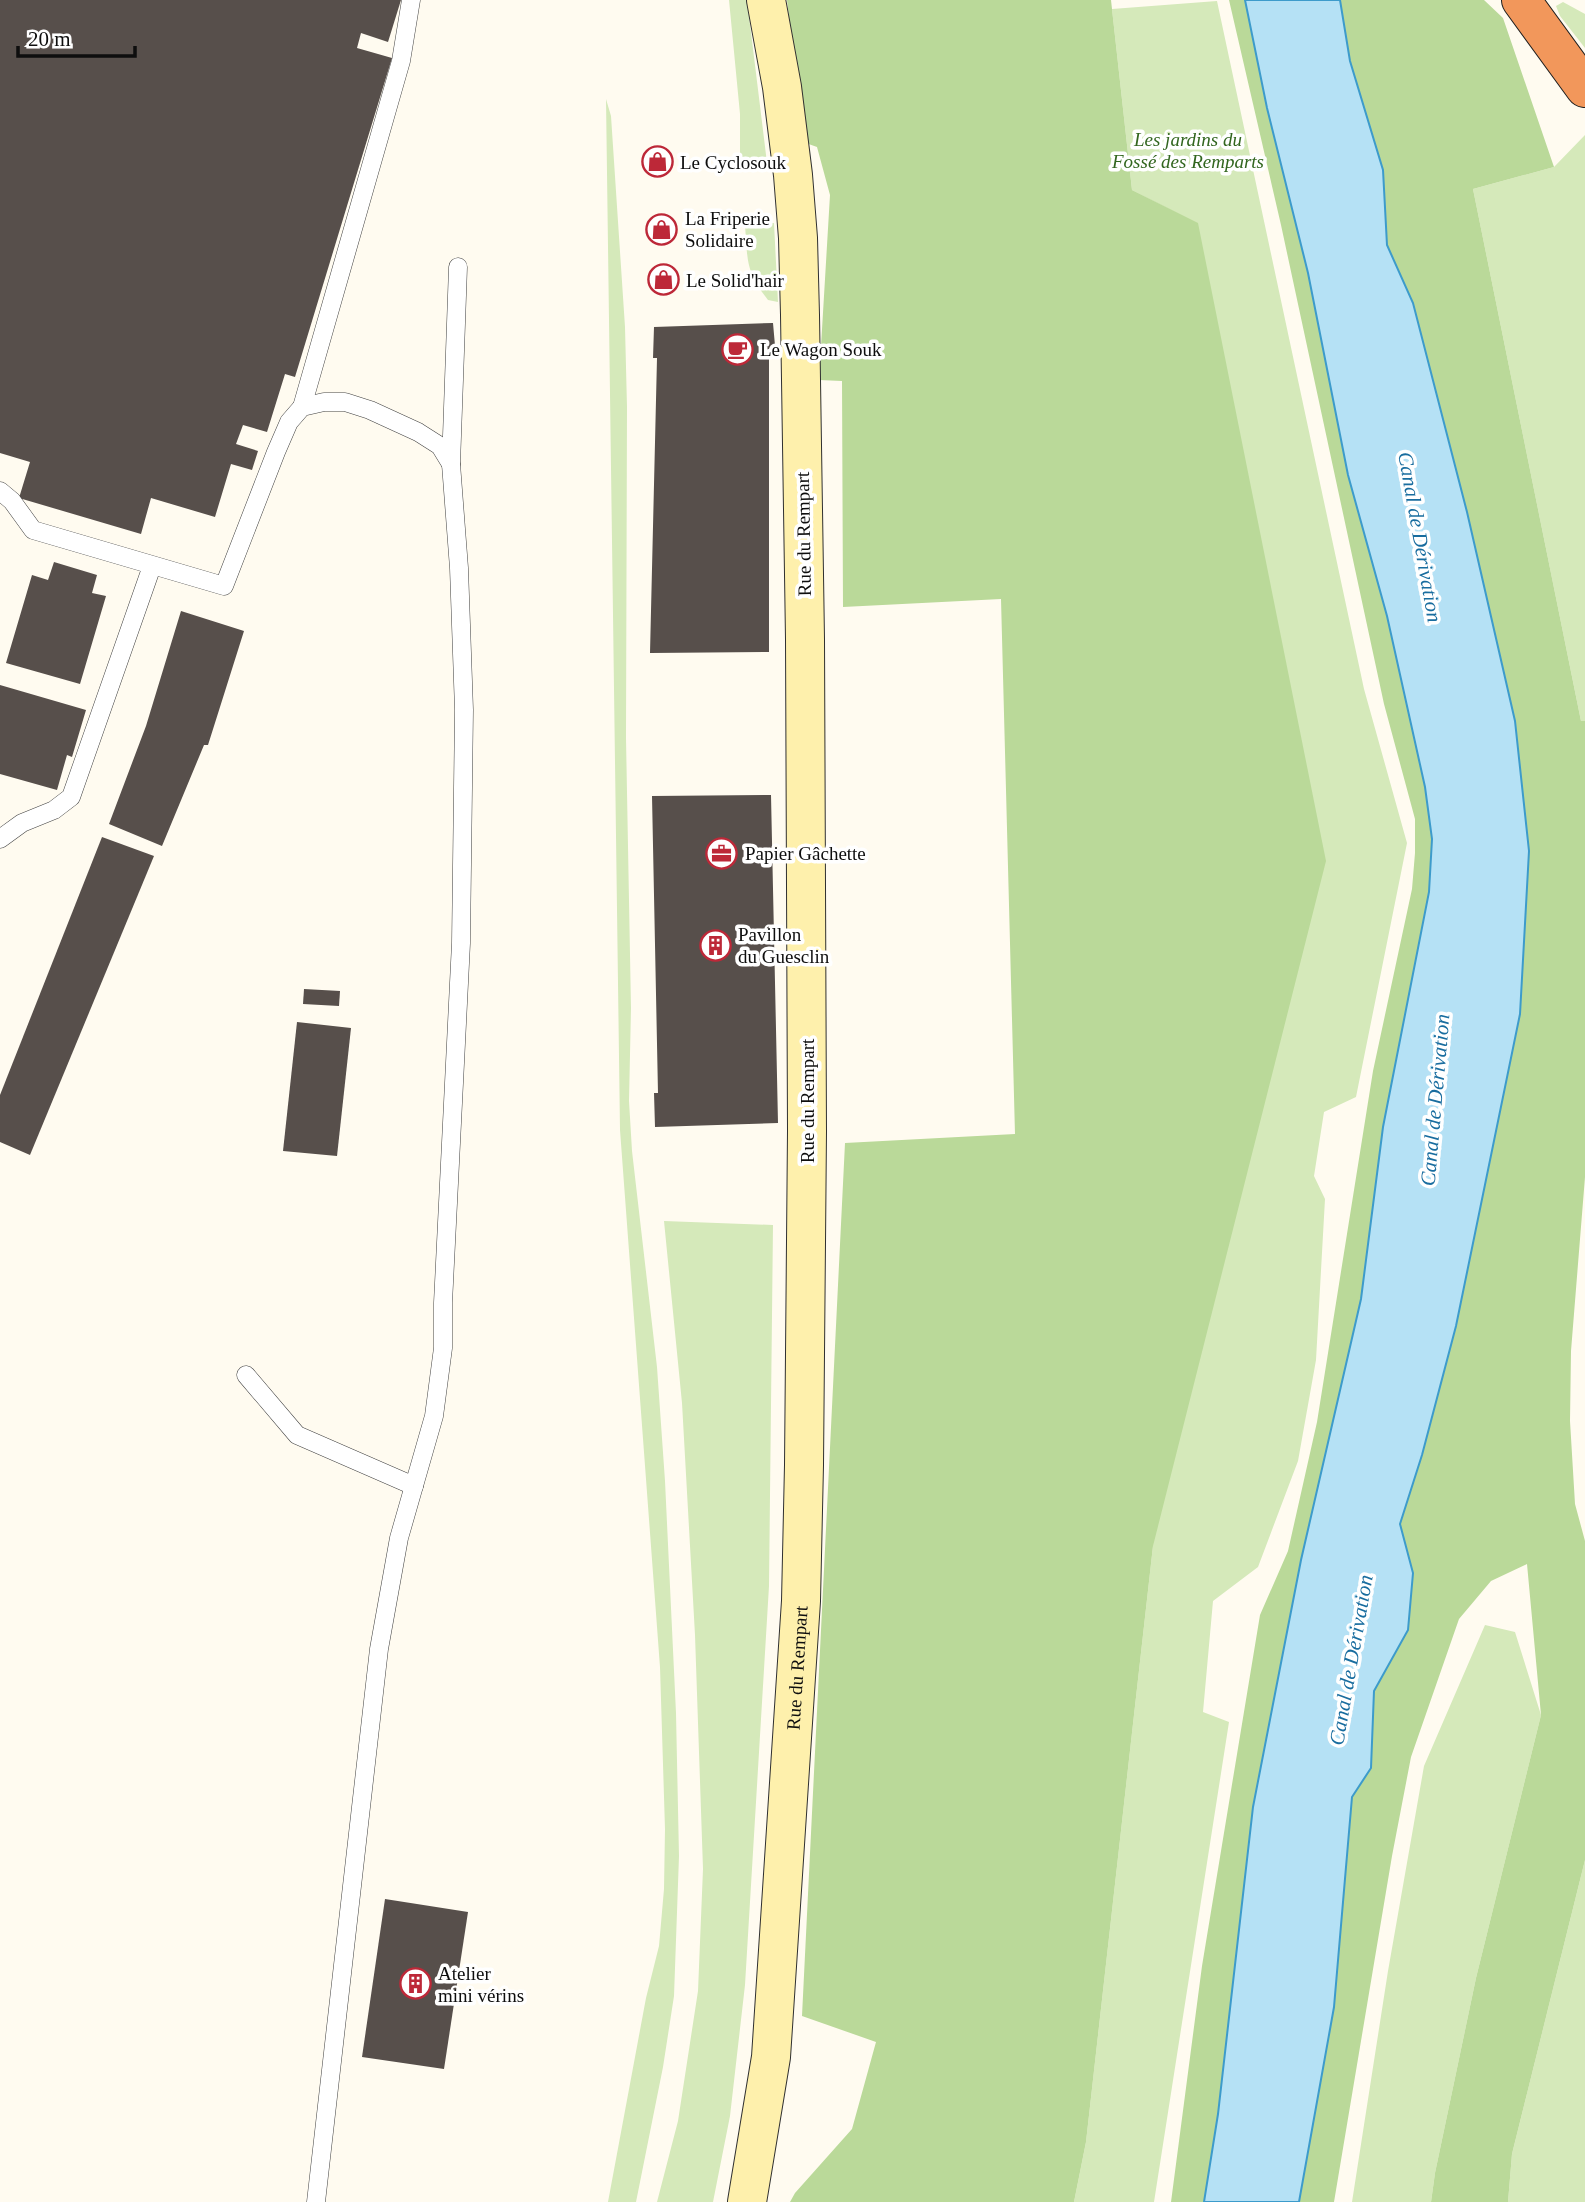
<svg xmlns="http://www.w3.org/2000/svg" width="1585" height="2202" viewBox="0 0 1585 2202" font-family="'Times New Roman',serif">
	<style>
		.green { fill: #d5e9ba }
		.forest { fill: #bad999 }
		.water { fill: #b5e1f5; stroke: #3d9bcb; stroke-width: 2 }
		.building { fill: #574f4b }
		.lines { fill: none; stroke-linecap: round; stroke-linejoin: round }
		.lane-casing { stroke: #414141; stroke-width: 19 }
		.secondary-casing { stroke: #303030; stroke-width: 40 }
		.highway-casing { stroke: #1f1f1f; stroke-width: 40 }
		.lane { stroke: #fff; stroke-width: 18 }
		.secondary { stroke: #fef0ac; stroke-width: 38 }
		.highway { stroke: #f2975b; stroke-width: 38 }
		.labels { text-anchor: middle; stroke-width: 7; stroke-linejoin: round; paint-order: stroke }
		.park-label { font-size: 19px; font-style: italic; fill: #32661f; stroke: #fff }
		.poi-label { font-size: 19px; fill: #0e0e0e; stroke: #fff; text-anchor: start }
		.street-label { font-size: 19px; fill: #0e0e0e; stroke: #fff }
		.water-label { font-size: 21px; font-style: italic; fill: #196d9f; stroke: #fff }
	</style>
	<rect width="100%" height="100%" fill="#fffbf0"/>
	<g class="green">
		<path d="M729 0H747L767 163 740 165V114Z"/>
		<path d="M1217 1 1364 689 1407 843 1356 1097 1324 1112 1314 1176 1325 1199 1316 1360 1298 1461 1258 1567 1213 1601 1203 1712 1229 1722 1154 2202H1074L1086 2142 1153 1546 1198 224 1132 190 1112 9Z"/>
		<path d="M1563 2 1585 14V48L1560 16 1556 6Z"/>
		<path d="M606 99 611 116 625 327 627 407 626 738 631 1008 629 1101 632 1151 657 1367 665 1481 676 1713 679 1856 674 1996 663 2067 636 2202H608L646 1998 659 1946 664 1889 665 1829 660 1667 620 1130Z"/>
		<path d="M1585 135V721H1581L1473 189 1554 167Z"/>
		<path d="M774 223 778 302 768 300C745 271 748 261 745 226Z"/>
		<path d="M664 1221 773 1225 769 1586 745 1985 730 2116 713 2202H657L678 2121 698 1991 703 1869 695 1635 682 1403Z"/>
		<path d="M1485 1625 1515 1632 1541 1715 1476 1978 1435 2173 1431 2202H1352L1388 1971 1424 1766Z"/>
		<path d="M1585 1860V2202H1508L1512 2154Z"/>
	</g>
	<g class="forest">
		<path d="M787 0H1111L1132 190 1198 223 1326 861 1153 1546 1086 2142 1074 2202H790L795 2193 852 2129 876 2042 802 2016 845 1143 1015 1134 1001 599 843 607 842 381 819 380 830 195 817 147 803 142Z"/>
		<path d="M1229 0H1245L1267 108 1308 273 1348 475 1387 616 1425 787 1432 839 1429 892 1383 1127 1361 1299 1339 1398 1204 2202H1171L1202 1966 1260 1615 1288 1551 1317 1422 1373 1071 1412 889 1415 853V819L1384 704 1281 225Z"/>
		<path d="M1340 0H1484L1503 18 1554 167 1473 189 1581 721H1585V1177L1571 1351 1570 1421 1575 1504 1585 1541V1860L1512 2154 1508 2202H1431L1435 2173 1476 1978 1541 1715 1527 1564 1491 1581 1459 1619 1411 1757 1392 1856 1334 2202H1299L1334 2007 1352 1797 1371 1768 1374 1691 1408 1630 1413 1573 1400 1524 1422 1455 1456 1326 1520 1014 1529 851 1515 721 1467 512 1413 303 1387 245 1383 170 1350 61Z"/>
	</g>
	<path class="water" d="M1245 0H1340L1350 61 1383 170 1387 245 1413 303 1467 512 1515 721 1529 851 1520 1014 1456 1326 1422 1455 1400 1524 1413 1573 1408 1630 1374 1691 1371 1768 1352 1797 1334 2007 1299 2202H1204L1218 2114 1253 1807 1301 1560 1361 1299 1383 1127 1429 892 1432 839 1425 787 1387 616 1348 475 1308 273 1267 108Z"/>
	<g class="building">
		<path d="M0 0H401L388 42 361 33 357 48 392 58 295 377 285 374 267 432 243 425 236 444 258 451 252 470 231 464 215 517 151 498 141 534 19 498 30 462 0 453Z"/>
		<path d="M773 323 776 357H769V652L650 653 657 358H653L654 327Z"/>
		<path d="M54 562 97 575 92 593 106 596 80 684 6 663 32 575 48 580Z"/>
		<path d="M181 611 244 631 208 745H204L162 846 109 824 146 726Z"/>
		<path d="M0 685 86 710 72 757 67 755 57 790 0 774Z"/>
		<path d="M771 795 778 1123 655 1127 654 1093H658L652 796Z"/>
		<path d="M102 837 154 856 30 1155 0 1142V1095Z"/>
		<path d="M304 989 340 991 339 1006 303 1004Z"/>
		<path d="M297 1022 351 1028 337 1156 283 1151Z"/>
		<path d="M385 1899 468 1912 444 2069 362 2057Z"/>
	</g>
	<g class="lines">
		<defs>
			<g id="lane">
				<path d="M302 407 401 61 411 0"/>
				<path d="M0 491 12 501 33 530 224 586 276 452 289 422 302 407 324 402H345L370 410 418 432 440 446 451 464"/>
				<path d="M0 839 22 823 54 810 71 797 152 566"/>
				<path d="M246 1375 297 1435 414 1486"/>
				<path d="M316 2202 379 1649 399 1538 434 1416 443 1348V1303L461 943 464 710 459 568 451 464 458 267"/>
			</g>
			<g id="secondary">
				<path id="s1" d="M747 2202 771 2057 801 1601 804 1465 807 1131 805 639 800 315 798 238 793 175 782 87 766 0"/>
			</g>
			<path id="highway" d="M1521 0 1585 88"/>
		</defs>
		<use href="#lane" class="lane-casing"/>
		<use href="#secondary" class="secondary-casing"/>
		<use href="#highway" class="highway-casing"/>
		<use href="#lane" class="lane"/>
		<use href="#secondary" class="secondary"/>
		<use href="#highway" class="highway"/>
	</g>
	<defs>
		<symbol id="shop-ring" viewBox="-11 -11 22 22"><circle r="9.5" fill="#fff" stroke="#bd2838" stroke-width="1.5"/><path d="M-5-2.5h2.3a2.7 3.5 0 0 1 5.4 0H5L5.5 6h-11ZM-1.5-2.5h3a1.5 2.3 0 0 0-3 0Z" fill="#bd2838"/></symbol>
		<symbol id="cafe-ring" viewBox="-11 -11 22 22"><circle r="9.5" fill="#fff" stroke="#bd2838" stroke-width="1.5"/><path d="M-5.5-4.5H6V0H3Q3 3.5 0 3.5H-2.5Q-5.5 3.5-5.5 0ZM3-3.2v2h1.7v-2ZM-6 4.5H4V6H-6Z" fill="#bd2838"/></symbol>
		<symbol id="office-ring" viewBox="-11 -11 22 22"><circle r="9.5" fill="#fff" stroke="#bd2838" stroke-width="1.5"/><path d="M-6-3h4V-5.5h4V-3h4V5H-6ZM-1-4.5V-3h2v-1.5ZM-6 0V1H6V0Z" fill="#bd2838"/></symbol>
		<symbol id="building-ring" viewBox="-11 -11 22 22"><circle r="9.5" fill="#fff" stroke="#bd2838" stroke-width="1.5"/><path d="M-4-6H4V6H1V3H-1V6H-4ZM-2.5-4.3h1.7v1.8h-1.7ZM.8-4.3h1.7v1.8H.8ZM-2.5-1h1.7V.8h-1.7ZM.8-1h1.7V.8H.8Z" fill="#bd2838"/></symbol>
	</defs>
	<g fill-rule="evenodd">
		<use href="#shop-ring" x="640" y="144" width="35" height="35"/>
		<use href="#shop-ring" x="644" y="212" width="35" height="35"/>
		<use href="#shop-ring" x="646" y="262" width="35" height="35"/>
		<use href="#cafe-ring" x="720" y="332" width="35" height="35"/>
		<use href="#office-ring" x="704" y="836" width="35" height="35"/>
		<use href="#building-ring" x="698" y="928" width="35" height="35"/>
		<use href="#building-ring" x="398" y="1966" width="35" height="35"/>
	</g>
	<g class="labels">
		<g class="park-label">
			<text x="1188" y="146">Les jardins du<tspan x="1188" dy="22">Fossé des Remparts</tspan></text>
		</g>
		<g class="poi-label">
			<text x="680" y="169">Le Cyclosouk</text>
			<text x="685" y="225">La Friperie<tspan x="685" dy="22">Solidaire</tspan></text>
			<text x="686" y="287">Le Solid'hair</text>
			<text x="760" y="356">Le Wagon Souk</text>
			<text x="745" y="860">Papier Gâchette</text>
			<text x="738" y="941">Pavillon<tspan x="738" dy="22">du Guesclin</tspan></text>
			<text x="438" y="1980">Atelier<tspan x="438" dy="22">mini vérins</tspan></text>
		</g>
		<g class="street-label">
			<text transform="translate(803 534) rotate(-91)" y="7">Rue du Rempart</text>
			<text transform="translate(807 1101) rotate(-90)" y="7">Rue du Rempart</text>
			<text dy="7" stroke="none"><textPath href="#s1" startOffset="537">Rue du Rempart</textPath></text>
		</g>
		<g class="water-label">
			<text transform="translate(1420 537) rotate(80)" y="7">Canal de Dérivation</text>
			<text transform="translate(1435 1100) rotate(-85)" y="7">Canal de Dérivation</text>
			<text transform="translate(1351 1660) rotate(-80)" y="7">Canal de Dérivation</text>
		</g>
	</g>
	<path d="M18 46v10h117v-10" fill="none" stroke="#0e0e0e" stroke-width="3.5"/>
	<text x="28" y="46" font-size="21" fill="#0e0e0e" stroke="#ffffff" stroke-width="5" paint-order="stroke">20 m</text>
</svg>
